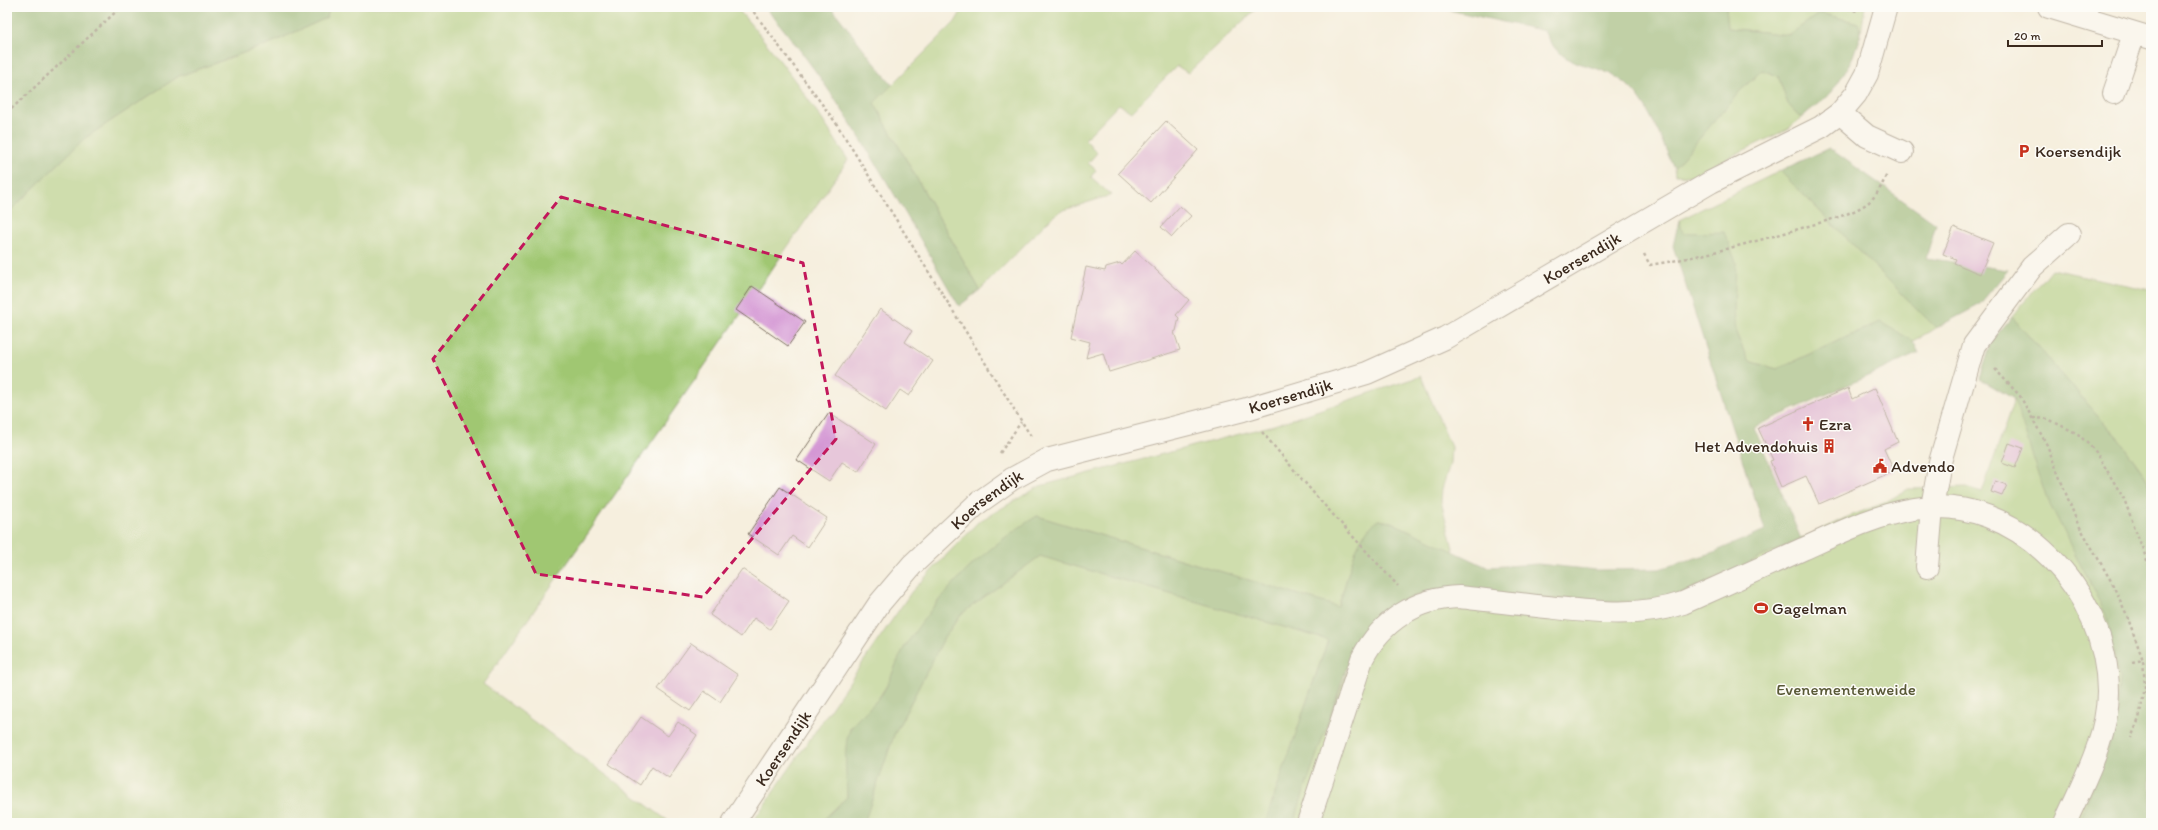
<svg xmlns="http://www.w3.org/2000/svg" width="2158" height="830" viewBox="0 0 2158 830" font-family="Itim,sans-serif">
	<style>
		.green { fill: #a0c772; stroke: #6e7848 }
		.forest { fill: #80ac64; stroke: #5e6b41 }
		.building { fill: #d497d4 }
		.lines { fill: none; stroke-linecap: round; stroke-linejoin: round }
		.minor-casing { stroke: #7c6f61; stroke-width: 24 }
		.path { stroke: #7c6f61; stroke-width: 2.5; stroke-dasharray: 3 3; stroke-linecap: butt }
		.minor { stroke: #fff; stroke-width: 22 }
		.marked { fill: none; stroke: #c2185b; stroke-width: 3; stroke-dasharray: 8 5; stroke-linejoin: round }
		.labels { text-anchor: middle; stroke-width: 3; stroke-linejoin: round; paint-order: stroke }
		.poi-label { font-size: 17px; fill: #3b2a1e; stroke: #fdfcf7; text-anchor: start }
		.street-label { font-size: 17px; fill: #3b2a1e; stroke: #fdfcf7 }
		.park-label { font-size: 17px; fill: #595937; stroke: #fdfcf7 }
	</style>
	<rect width="100%" height="100%" fill="#fdfcf7"/>
	<filter id="ink" filterUnits="userSpaceOnUse"><feTurbulence type="fractalNoise" baseFrequency=".025" numOctaves="2"/><feDisplacementMap in="SourceGraphic" scale="8" xChannelSelector="R" yChannelSelector="G"/><feConvolveMatrix kernelMatrix="1 2 1 2 8 2 1 2 1" color-interpolation-filters="sRGB"/></filter>
	<filter id="wash" filterUnits="userSpaceOnUse"><feTurbulence type="fractalNoise" baseFrequency=".012" numOctaves="4" result="noise"/><feDisplacementMap in="SourceGraphic" scale="16" xChannelSelector="R" yChannelSelector="G"/><feGaussianBlur stdDeviation="0.9" result="paint"/><feColorMatrix in="noise" values="0 0 0 0 0 0 0 0 0 0 0 0 0 0 0 0 0 1.4 0 .05"/><feComposite in="paint" operator="in"/></filter>
	<g filter="url(#wash)">
		<rect width="100%" height="100%" fill="#f6efde"/>
		<g class="green">
			<path d="M331 7H736C777 54 815 106 848 160L483 684 671 823H7V214L85 138 179 76 271 43 326 18Z"/>
			<path d="M964 7H1258L1188 73 1177 66 1131 112 1119 104 1085 139 1097 153 1088 163 1096 170 1091 177 1111 195 1061 211 1048 221 980 290 874 103 955 22Z"/>
			<path d="M1726 7H1865L1861 33 1858 23 1820 13 1789 35 1727 28Z"/>
			<path d="M1762 70 1778 76 1788 104 1801 118 1788 129 1690 176 1675 175 1674 168 1740 91Z"/>
			<path d="M1780 171 1936 328 1913 341 1879 322 1777 369 1748 361 1736 333 1734 310 1683 233 1679 220Z"/>
			<path d="M2051 269 2151 290V487L2145 476 2120 441 2012 317Z"/>
			<path d="M1421 376 1451 447 1450 464 1442 489 1441 501 1454 552 1391 522 1378 520 1356 550 1338 607 1037 516 972 565 938 601 905 646 889 682 878 699 850 728 847 747V797L820 823H752L912 591 978 522 1040 486 1274 425Z"/>
			<path d="M2014 399 2122 584V823H864L894 735 944 638 961 614 1040 556 1328 640 1300 721 1325 730 1361 636C1380 611 1404 598 1433 590L1574 599 1801 539 1845 518 1884 503 1908 489 1966 487 1982 492Z"/>
		</g>
		<g class="forest">
			<path d="M7 7H331L326 18 271 43 179 76 85 138 7 214Z"/>
			<path d="M765 7H831L892 85 874 103 980 290 959 306C899 204 843 97 765 7Z"/>
			<path d="M1435 7H1726L1728 28 1789 35 1820 13 1858 23 1861 33 1851 62 1832 92 1801 118 1788 104 1778 76 1762 70 1740 91 1674 168C1660 138 1646 93 1616 77 1584 59 1563 70 1544 31Z"/>
			<path d="M1829 148 1936 224 1926 258 2008 270 1979 305 1936 328 1780 171Z"/>
			<path d="M1679 220 1683 233 1724 232 1736 262 1734 310 1736 333 1748 361 1777 369 1880 322 1913 341 1919 353 1754 427 1801 539 1682 593 1654 600 1605 602 1433 590C1410 596 1386 606 1370 624 1352 645 1345 674 1336 699 1324 735 1311 770 1299 806L1295 823H1265L1328 640 1040 556 961 614 944 638 894 735 864 823H820L847 797C847 780 842 742 851 728 859 715 873 707 882 694 892 679 896 660 906 645 940 592 984 548 1037 516L1338 607C1349 578 1352 539 1378 520L1391 522 1487 567 1538 564 1596 570 1659 569 1712 553 1765 530 1673 246Z"/>
			<path d="M2012 317 2120 441 2145 476 2151 487V823H2078L2116 727 2119 678 2106 615 2046 496 2014 399 1980 379 1992 340Z"/>
		</g>
		<g id="blocks">
			<g class="building">
				<path d="M1166 121 1198 150 1151 203 1118 173Z"/>
				<path d="M1180 206 1191 216 1172 237 1161 227Z"/>
				<path d="M1954 227 1993 243 1980 274 1954 263 1956 259 1943 254Z"/>
				<path d="M1135 251 1189 300 1176 315 1179 318 1176 331 1174 332 1180 350 1109 372 1103 353 1086 358 1090 342 1071 337 1086 267 1105 271 1106 267 1120 263 1122 265Z"/>
				<path d="M752 286 805 322 788 346 736 310Z"/>
				<path d="M880 309 912 331 905 342 933 361 909 396 900 390 886 411 835 376Z"/>
				<path d="M1848 388 1852 399 1875 388 1898 442 1884 449 1894 471 1819 504 1806 476 1781 487 1770 461 1773 460 1758 428Z"/>
				<path d="M829 413 876 444 858 472 842 462 829 481 797 460Z"/>
				<path d="M2009 443 2023 448 2015 468 2002 463Z"/>
				<path d="M1995 481 2007 485 2002 496 1991 492Z"/>
				<path d="M780 487 827 518 808 547 792 536 779 555 748 534Z"/>
				<path d="M742 569 789 601 770 629 754 618 741 637 710 615Z"/>
				<path d="M691 643 738 675 720 702 704 691 690 711 658 689Z"/>
				<path d="M641 717 668 736 678 722 697 735 669 778 652 766 640 785 609 764Z"/>
			</g>
		</g>
	</g>
	<g filter="url(#ink)">
		<use href="#blocks" fill-opacity="0" stroke="#7c6f61" stroke-width="1"/>
		<g class="lines">
			<defs>
				<g id="minor">
					<path d="M2049 7 2151 38"/>
					<path d="M2114 93 2134 34"/>
					<path d="M1840 113 1867 136 1902 152"/>
					<path d="M1927 567 1932 507 1940 462 1974 345 2032 267 2069 234"/>
					<path id="s1" d="M733 823 879 604 912 565 978 503 1012 479 1047 460 1243 410 1367 373 1445 338 1711 182 1821 127 1840 113 1856 94 1867 74 1886 7"/>
					<path d="M1308 823 1362 659C1381 621 1417 598 1459 597 1488 600 1518 604 1547 607 1593 612 1639 618 1683 603 1723 585 1763 567 1803 549 1839 533 1875 515 1914 509 2018 492 2108 593 2108 692 2108 738 2083 782 2065 823"/>
				</g>
			</defs>
			<use href="#minor" class="minor-casing"/>
			<g class="path">
				<path d="M750 7 836 123 1032 438"/>
				<path d="M1842 7 1857 11"/>
				<path d="M7 113 121 7"/>
				<path d="M1644 254 1650 265C1700 257 1746 244 1795 230 1817 223 1851 216 1869 202 1878 194 1882 185 1887 174"/>
				<path d="M1995 369 2020 396 2047 445 2077 522 2111 581 2126 613 2143 660 2145 687 2139 719 2131 738"/>
				<path d="M2033 418 2048 419 2078 434 2096 452 2124 499 2151 571"/>
				<path d="M1262 432 1317 497 1398 586"/>
				<path d="M1000 453 1021 422"/>
				<path d="M2132 662 2143 660"/>
				<path d="M2145 687 2151 685"/>
			</g>
			<use href="#minor" class="minor"/>
		</g>
	</g>
	<path d="M0 0H2158V830H0ZM561 197 803 263 836 439 703 597 536 574 433 359Z" fill="#f6efde" fill-opacity=".55" fill-rule="evenodd"/>
	<path class="marked" d="M561 197 803 263 836 439 703 597 536 574 433 359Z"/>
	<defs>
		<symbol id="parking-bare" viewBox="-9 -9 18 18"><path d="M-3.5-5.5H1a3.5 3.5 0 0 1 0 7H-1V5.5H-3.5ZM-1-3.4V-.6H.8a1.4 1.4 0 0 0 0-2.8Z" fill="#c8321e" stroke="#fdfcf7" stroke-width="2.5" paint-order="stroke"/></symbol>
		<symbol id="church-bare" viewBox="-9 -9 18 18"><path d="M-1.2-6h2.4v3.5h3.3v2.4h-3.3V6h-2.4V-.1h-3.3v-2.4h3.3Z" fill="#c8321e" stroke="#fdfcf7" stroke-width="2.5" paint-order="stroke"/></symbol>
		<symbol id="building-bare" viewBox="-9 -9 18 18"><path d="M-4-6H4V6H1V3H-1V6H-4ZM-2.5-4.3h1.7v1.8h-1.7ZM.8-4.3h1.7v1.8H.8ZM-2.5-1h1.7V.8h-1.7ZM.8-1h1.7V.8H.8Z" fill="#c8321e" stroke="#fdfcf7" stroke-width="2.5" paint-order="stroke"/></symbol>
		<symbol id="civic-bare" viewBox="-9 -9 18 18"><path d="M-.6-6.5H3V-4.5H.6V-3L4-1V1h2V6H-6V1h2V-1L-.6-3ZM-1.2 2.5V6h2.4V2.5Z" fill="#c8321e" stroke="#fdfcf7" stroke-width="2.5" paint-order="stroke"/></symbol>
		<symbol id="stadium-bare" viewBox="-9 -9 18 18"><path d="M0-5a6.5 5 0 1 0 0 10a6.5 5 0 1 0 0-10ZM-3.5-1.8h7v3.6h-7Z" fill="#c8321e" stroke="#fdfcf7" stroke-width="2.5" paint-order="stroke"/></symbol>
	</defs>
	<g fill-rule="evenodd">
		<use href="#parking-bare" x="2014" y="141" width="20" height="20"/>
		<use href="#church-bare" x="1798" y="414" width="20" height="20"/>
		<use href="#building-bare" x="1819" y="436" width="20" height="20"/>
		<use href="#civic-bare" x="1870" y="456" width="20" height="20"/>
		<use href="#stadium-bare" x="1751" y="598" width="20" height="20"/>
	</g>
	<g class="labels">
		<g class="poi-label">
			<text x="2035" y="157">Koersendijk</text>
			<text x="1819" y="430">Ezra</text>
			<text x="1818" y="452" text-anchor="end">Het Advendohuis</text>
			<text x="1891" y="472">Advendo</text>
			<text x="1772" y="614">Gagelman</text>
		</g>
		<g class="street-label">
			<text dy="6" stroke="none"><textPath href="#s1" startOffset="1062">Koersendijk</textPath></text>
			<text dy="6" stroke="none"><textPath href="#s1" startOffset="738">Koersendijk</textPath></text>
			<text dy="6" stroke="none"><textPath href="#s1" startOffset="414">Koersendijk</textPath></text>
			<text dy="6" stroke="none"><textPath href="#s1" startOffset="90">Koersendijk</textPath></text>
		</g>
		<g class="park-label">
			<text x="1846" y="695">Evenementenweide</text>
		</g>
	</g>
	<rect width="2158" height="830" fill="none" stroke="#fdfcf7" stroke-width="24"/>
	<path d="M2008 40v6h94v-6" fill="none" stroke="#3b2a1e" stroke-width="2"/>
	<text x="2014" y="40" font-size="12" fill="#3b2a1e" stroke="#fdfcf7" stroke-width="3" paint-order="stroke">20 m</text>
</svg>
